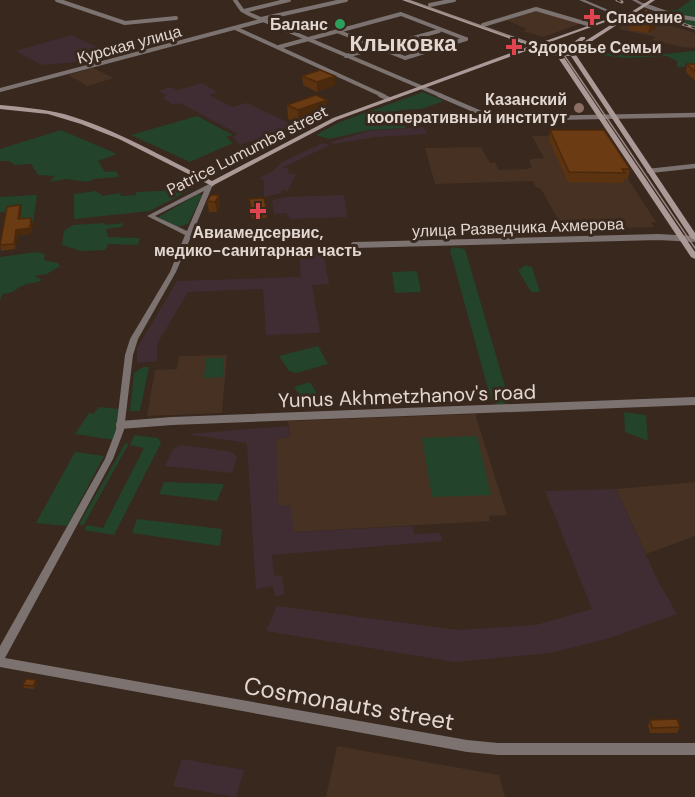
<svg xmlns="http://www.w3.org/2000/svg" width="695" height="797" viewBox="0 0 695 797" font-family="'DM Sans',sans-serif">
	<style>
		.built { fill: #463122 }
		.industrial { fill: #402d34 }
		.green { fill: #23432a }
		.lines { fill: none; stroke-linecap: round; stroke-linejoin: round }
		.minor-far3 { stroke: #7c7270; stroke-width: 4 }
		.minor-far2 { stroke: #7c7270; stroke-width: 4.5 }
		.minor-far1 { stroke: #7c7270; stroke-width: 6 }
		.minor { stroke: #7c7270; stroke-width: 8 }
		.tertiary { fill: #7c7270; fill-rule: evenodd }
		.secondary { fill: #aa9996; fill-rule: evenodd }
		.tram { stroke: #968881; stroke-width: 1.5 }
		.rail-casing { stroke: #968881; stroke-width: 3 }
		.rail { stroke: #38281e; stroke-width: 1.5; stroke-dasharray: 4; stroke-linecap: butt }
		.wall { fill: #5c3310 }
		.shaded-wall { fill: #4b290d }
		.building { fill: #6b3b13; stroke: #4b290d; stroke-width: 1.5 }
		.health-dot { fill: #e0444e; stroke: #38281e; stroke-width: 2 }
		.leisure-dot { fill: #2e9e5b; stroke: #38281e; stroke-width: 2 }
		.education-dot { fill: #8d6e63; stroke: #38281e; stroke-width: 2 }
		.labels { text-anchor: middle; stroke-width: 6; stroke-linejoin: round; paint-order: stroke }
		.far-poi-label { font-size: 16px; font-weight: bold; fill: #e2d7d1; stroke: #38281e; text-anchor: start }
		.far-street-label { font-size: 16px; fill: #e2d7d1; stroke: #38281e }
		.street-label { font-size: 20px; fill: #e2d7d1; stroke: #38281e }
		.far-district-label { font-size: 22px; font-weight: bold; fill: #e2d7d1; stroke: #38281e }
		.near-street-label { font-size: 24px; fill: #e2d7d1; stroke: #38281e }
	</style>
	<rect width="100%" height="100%" fill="#38281e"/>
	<g class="built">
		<path d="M537 11 582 23 544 37 523 31 527 29 506 20Z"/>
		<path d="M637 15 695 33V48L682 47 651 40 656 37 618 29Z"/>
		<path d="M93 68 114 78 88 86 68 75Z"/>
		<path d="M599 134 656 222H651L654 227 564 230 541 189 536 187 533 181 435 184 425 148 481 147 490 163H495L499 170 527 169 532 167 529 162 531 159 544 158 532 136Z"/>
		<path d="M227 355 222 413 147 416 155 370 177 369 179 356Z"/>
		<path d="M475 414 507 515 489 516 490 521 294 532 278 506 276 439 290 437 288 421Z"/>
		<path d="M695 482V536L646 554 616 489Z"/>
		<path d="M337 746 499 775 505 797H326Z"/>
	</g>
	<g class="industrial">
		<path d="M71 35 117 56 101 60 41 65 16 51Z"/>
		<path d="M202 83 217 92 209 95 232 107 247 103 293 125 240 145 233 137 238 134 180 103 173 105 163 98 166 95 158 91 170 87 178 90Z"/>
		<path d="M424 127 427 134 375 137 334 144 331 142 369 131Z"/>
		<path d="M323 143 330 145 282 168H288L289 174H296L288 191 282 190 281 193 264 197V180L259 178 273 171 282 162Z"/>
		<path d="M344 195 347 217 290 219 286 213 274 214 272 200 286 197Z"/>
		<path d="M299 245H307L323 252 329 284 312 285 320 333 266 335 263 289 188 292 157 344V361L137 363V348L177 281 301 277Z"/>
		<path d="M288 426 290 437 276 439 278 505H290L294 532 413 526 414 534 440 533 442 541 272 555 274 576 282 575 284 595 275 596 273 586 256 589 247 443 187 434Z"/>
		<path d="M182 445 232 452 237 457 232 473 165 466 173 449Z"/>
		<path d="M616 489 658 581 677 614 610 638 550 653 455 662 266 631 277 606 457 630 536 625 592 609 545 491Z"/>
		<path d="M182 759 244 770 236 797 173 786Z"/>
	</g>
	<g class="green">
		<path d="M691 0H695V28L646 12 677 10Z"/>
		<path d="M695 51V65L686 64 684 67H677V61L667 56 626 58 599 55 604 53 655 55Z"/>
		<path d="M423 92 444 101 421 109 399 110 406 128 369 130 329 139 316 135 340 122Z"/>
		<path d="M197 116 233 135 226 137 233 143 190 162 131 135Z"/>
		<path d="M61 130 117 154 98 161 105 172 116 171 119 177 94 179 87 182 66 179 50 182 54 176 38 175 31 164 15 165 9 161H0V149Z"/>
		<path d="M184 188 190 190 150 211 74 219V194L96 191 103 196 120 193 121 196 136 195V192L182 190Z"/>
		<path d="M199 194 202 195 188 224 177 227 158 217Z"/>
		<path d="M37 195 33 223 19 224 22 204 11 205 8 212H0V197Z"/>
		<path d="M103 223 106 225 123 223 122 227 106 229 108 237 140 238 138 245 108 244 105 250 81 251 62 245 64 231 73 225Z"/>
		<path d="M453 247 465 249 509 400 505 404H496L491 400 450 250Z"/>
		<path d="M36 252 45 254 44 260 58 263 60 266 47 274 34 276 42 280C36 284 30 282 24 285 13 290 15 293 2 294L0 301V257Z"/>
		<path d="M526 265 532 267 540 292H531L518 270Z"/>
		<path d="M417 271 421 292 395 293 392 272Z"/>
		<path d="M318 346 328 364 296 373 289 371 279 356Z"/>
		<path d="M206 358H224L223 377 204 378Z"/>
		<path d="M143 367H149L140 411H130L134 373Z"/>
		<path d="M310 382 322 402H304L294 387Z"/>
		<path d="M99 407 119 409 115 440 75 434 89 413 93 414Z"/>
		<path d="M624 412 646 415 648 441 625 432Z"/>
		<path d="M134 435 158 438 161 443 114 535 84 530 87 525 103 528 144 448 130 445Z"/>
		<path d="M477 436 491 495 432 497 422 438Z"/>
		<path d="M126 442 128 445 83 526 79 524Z"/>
		<path d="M75 452 104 456 67 526 36 523Z"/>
		<path d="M164 482 224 484 217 501 159 494Z"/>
		<path d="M137 519 222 529 220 546 132 533Z"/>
	</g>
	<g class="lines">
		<g class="minor-far3">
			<path d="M57 0 125 23 176 18"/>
			<path d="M235 0 242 10 249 14 442 96"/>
			<path d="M430 5 454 0"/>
			<path d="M644 5 675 16 695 19"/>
			<path d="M244 11 289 0"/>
			<path d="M261 19 346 0"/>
			<path d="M483 25 536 9 591 25"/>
			<path d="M235 28 384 96"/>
			<path d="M337 31 405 58 466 39"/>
			<path d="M279 47 401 14 466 39"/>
			<path d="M346 56 439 31"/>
			<path d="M0 90 264 20"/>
		</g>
		<g class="minor-far2">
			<path d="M380 95 389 99"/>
			<path d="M439 95 495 119 695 115"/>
			<path d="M649 171 695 166"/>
		</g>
		<path class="minor-far1" d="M354 245 658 237 695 239"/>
		<path class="minor" d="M120 425 172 421 695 401"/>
		<g class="tertiary">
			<path d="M579 0H585L620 15 617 16Z"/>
			<path d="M632 0H637L646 5 643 6Z"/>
			<path d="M211 183 214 185 212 187 176 272 138 339 133 355 124 430 113 459 5 658 467 740 498 743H695V755H498L467 752 0 667V646L105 459 116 430 125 355 130 339 170 272 185 235 147 216ZM204 191 187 231 155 216Z"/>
		</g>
		<path class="secondary" d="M402 0H408L534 45 619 15V17L539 46 558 53 581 37H585V39L564 54H572L579 45 650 0H655L583 47 576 55 695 233V240L691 238 571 56H563L695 252V259L691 257 557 56 534 48 337 120 212 186 119 139 81 124 48 114 0 109V105C22 107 43 109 64 114 116 129 164 158 212 181L333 118 530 46Z"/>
		<path class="tram" d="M408 0 564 55 695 248"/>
		<defs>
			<g id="rail">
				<path d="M617 0 622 2"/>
				<path d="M646 12 695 28"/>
			</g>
		</defs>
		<use href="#rail" class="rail-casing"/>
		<use href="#rail" class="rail"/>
	</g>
	<g class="wall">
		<path d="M648 14 656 28 648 33 629 30 631 18Z"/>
		<path d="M687 64H695V81L686 72Z"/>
		<path d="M302 76 335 85 317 92 303 85Z"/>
		<path d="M287 105 327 114 299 124 288 119Z"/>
		<path d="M550 130 630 169 628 179H624L623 183 568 182 549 140Z"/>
		<path d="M219 195 220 205 217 212H209L207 201Z"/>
		<path d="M249 199 267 212V218L252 219Z"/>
		<path d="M22 211 20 219 31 218 33 223 31 234 18 235 15 249 1 251 0 242Z"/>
		<path d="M37 683 34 689 24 688 23 685Z"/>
		<path d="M650 720 680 727 677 733H650L648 726Z"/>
	</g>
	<g class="shaded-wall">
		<path d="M658 16 656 28 648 33 651 21Z"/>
		<path d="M335 76V85L317 92V82Z"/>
		<path d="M327 100V114L299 124 298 110Z"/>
		<path d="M219 195 220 205 217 212 215 202Z"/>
		<path d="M20 205 22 211 19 224 18 219Z"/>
		<path d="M31 218 33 223 31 234 18 235 15 249 14 244 16 230Z"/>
		<path d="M36 680 37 683 34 689 33 686Z"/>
	</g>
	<g class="building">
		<path d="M649 11 645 14 658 16 651 21 631 18 636 13Z"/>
		<path d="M687 64H695V72Z"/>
		<path d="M320 70 335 76 317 82 302 76Z"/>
		<path d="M316 95 327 100 298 110 287 105Z"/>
		<path d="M550 130H604L630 169H622L625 173 569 172Z"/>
		<path d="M211 195H219L215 202 207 201Z"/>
		<path d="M264 198 267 212 252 214 249 199Z"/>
		<path d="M20 205 18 219 31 218 30 228 16 230 14 244 0 245 7 207Z"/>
		<path d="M26 679 36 680 33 686 23 685Z"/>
		<path d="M677 719 680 727 652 728 650 720Z"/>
	</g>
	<g class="health-dot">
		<path d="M589 8h6v6h6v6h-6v6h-6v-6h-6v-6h6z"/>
		<path d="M511 38h6v6h6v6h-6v6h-6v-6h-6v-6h6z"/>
		<path d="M255 202h6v6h6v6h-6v6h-6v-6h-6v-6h6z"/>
	</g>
	<circle class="leisure-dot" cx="340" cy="24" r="6"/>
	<circle class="education-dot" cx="579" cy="108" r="6"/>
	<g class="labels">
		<g class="far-poi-label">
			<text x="606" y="23">Спасение</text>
			<text x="328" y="30" text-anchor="end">Баланс</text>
			<text x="528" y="53">Здоровье Семьи</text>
			<text x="567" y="105" text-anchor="end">Казанский<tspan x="567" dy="18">кооперативный институт</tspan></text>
			<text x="258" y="238" text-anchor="middle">Авиамедсервис,<tspan x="258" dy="18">медико-санитарная часть</tspan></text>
		</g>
		<g class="far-street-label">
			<text transform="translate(129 44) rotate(-15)" y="6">Курская улица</text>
			<text transform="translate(247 150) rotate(-27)" y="6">Patrice Lumumba street</text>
			<text transform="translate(518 227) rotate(-2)" y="6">улица Разведчика Ахмерова</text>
		</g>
		<g class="street-label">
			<text transform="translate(407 396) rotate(-2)" y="7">Yunus Akhmetzhanov's road</text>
		</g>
		<g class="far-district-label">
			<text x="403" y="51">Клыковка</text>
		</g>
		<g class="near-street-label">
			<text transform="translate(349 704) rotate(10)" y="8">Cosmonauts street</text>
		</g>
	</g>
</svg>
